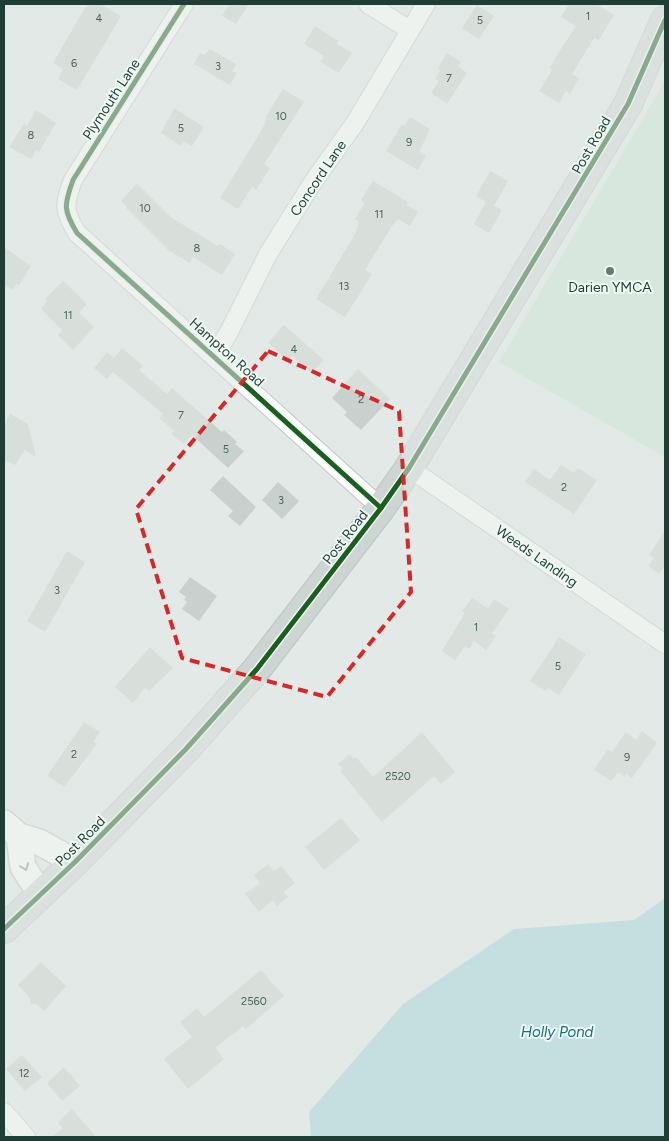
<svg xmlns="http://www.w3.org/2000/svg" width="669" height="1141" viewBox="0 0 669 1141" font-family="Figtree,sans-serif">
	<style>
		.green { fill: #cbe4d2 }
		.water { fill: #a0d3db }
		.building { fill: #cad0cd }
		.lines { fill: none; stroke-linecap: round; stroke-linejoin: round }
		.street-casing { stroke: #c0c6c3; stroke-width: 20 }
		.secondary-casing { stroke: #bec7c3; stroke-width: 28 }
		.primary-casing { stroke: #bbc5c2; stroke-width: 30 }
		.street { stroke: #fbfcfb; stroke-width: 18 }
		.secondary { stroke: #fbfcfb; stroke-width: 25 }
		.primary { stroke: #ccd5d2; stroke-width: 28 }
		.cycleway-casing { stroke: #f0f8f4; stroke-width: 8 }
		.cycleway { stroke: #1b5e20; stroke-width: 5 }
		.oneway { stroke: #8d9d98 }
		.marked { fill: none; stroke: #d62828; stroke-width: 4; stroke-dasharray: 10 6; stroke-linejoin: round }
		.poi-dot { fill: #647a73; stroke: #f0f8f4; stroke-width: 2 }
		.labels { text-anchor: middle; stroke-width: 4; stroke-linejoin: round; paint-order: stroke }
		.number-label { font-size: 11px; fill: #4a635c }
		.street-label { font-size: 14px; fill: #1f3e35; stroke: #f0f8f4 }
		.poi-label { font-size: 14px; fill: #1f3e35; stroke: #f0f8f4 }
		.water-label { font-size: 15px; font-style: italic; fill: #146d7f; stroke: #f0f8f4 }
	</style>
	<rect width="100%" height="100%" fill="#e3e9e6"/>
	<path class="green" d="M665 81V457L499 362Z"/>
	<path class="water" d="M665 898V1137H311L309 1112 403 1004 514 929 634 920Z"/>
	<g class="building">
		<path d="M87 4H100L121 16 77 90 58 79 63 69 53 63Z"/>
		<path d="M230 4H249L236 24 222 16Z"/>
		<path d="M569 4H596L614 15 599 40 594 38 572 74 579 78 570 94 566 91 559 103 539 91 553 69 550 68 557 55 576 26 561 17Z"/>
		<path d="M477 5 494 16 479 39 462 28Z"/>
		<path d="M315 26 338 41 337 44 352 53 339 73 320 62 324 56 304 44Z"/>
		<path d="M210 49 236 64 232 71 237 73 230 85 194 64 200 53 204 55Z"/>
		<path d="M447 53 461 62 458 66 467 73 447 104 431 93 439 81 435 79 441 70 438 68Z"/>
		<path d="M283 89 304 102 264 164 270 168 256 190 252 187 238 209 220 198 260 133 267 119 265 118Z"/>
		<path d="M174 108 204 127 192 146 184 141 181 146 161 133Z"/>
		<path d="M36 110 56 123 39 152 36 150 31 159 9 147 24 124 27 126Z"/>
		<path d="M410 117 430 129 419 152 426 156 418 170 386 151 402 124 404 126Z"/>
		<path d="M490 171 508 181 494 206 502 210 489 233 474 224 486 202 476 196Z"/>
		<path d="M373 181 408 202 407 205 418 212 410 226 398 219 392 226 365 270 372 274 345 317 316 299 355 234 359 222 355 219 365 203 361 200Z"/>
		<path d="M137 183 172 218 218 246 220 244 235 254 222 275 193 257 190 263 168 250 126 208 127 206 121 201Z"/>
		<path d="M4 247 31 266 19 285 16 284 13 290 4 284Z"/>
		<path d="M63 281 87 304 79 313 94 327 73 350 58 335 62 330 41 309 47 301 45 299Z"/>
		<path d="M284 325 324 360 312 373 292 356 288 361 268 343Z"/>
		<path d="M122 348 143 366 139 370 167 394 172 388 222 432 224 430 237 442 235 444 244 451 228 468 192 435 184 444 171 434 174 431 159 418 163 414 113 372 107 379 94 368 107 352 114 358Z"/>
		<path d="M358 369 390 399 361 430 344 415 347 412 332 398Z"/>
		<path d="M10 414 28 424 36 457 25 450 15 465 4 460V424Z"/>
		<path d="M561 465 574 473 578 468 597 480 574 514 525 482 534 469 550 480Z"/>
		<path d="M223 476 256 507 240 526 228 516 233 511 210 490Z"/>
		<path d="M278 482 299 501 282 519 262 500Z"/>
		<path d="M665 531V566L659 574 648 566 654 558 649 555Z"/>
		<path d="M67 551 85 562 45 632 27 621Z"/>
		<path d="M190 577 217 596 199 621 182 609 187 602 184 600 186 597 179 592Z"/>
		<path d="M472 598 488 609 494 599 509 609 492 633 496 636 486 650 474 641 469 649 465 646 455 660 442 651 465 613 462 611Z"/>
		<path d="M559 637 586 654 559 695 548 688 546 691 530 681Z"/>
		<path d="M150 647 173 668 149 691 145 688 133 703 115 687Z"/>
		<path d="M84 722 100 732 93 742 97 744 64 787 47 776Z"/>
		<path d="M642 731 657 743 632 778 626 774 624 777 618 772 611 781 594 770 608 749 612 752 626 732 636 740Z"/>
		<path d="M422 732 455 772 441 784 434 776 382 822 340 771 343 769 338 764 350 754 354 759 356 757 373 777Z"/>
		<path d="M341 818 360 840 324 870 305 847Z"/>
		<path d="M268 864 274 871 281 866 295 883 284 892 288 897 277 906 273 900 259 912 245 894 260 883 254 875Z"/>
		<path d="M41 962 66 986 44 1011 37 1004H31L30 998 18 985Z"/>
		<path d="M261 970 284 996 246 1029 243 1026 215 1048 224 1059 188 1089 164 1059 192 1037 180 1022 197 1008 204 1017Z"/>
		<path d="M22 1055 42 1077 25 1091 6 1069Z"/>
		<path d="M64 1067 80 1086 62 1101 47 1083Z"/>
		<path d="M72 1109 96 1137H52L63 1128 58 1122Z"/>
	</g>
	<g class="lines">
		<defs>
			<g id="street">
				<path d="M184 4 73 180C64 205 63 210 77 233L381 508"/>
				<path d="M368 4 410 30"/>
				<path d="M215 355 229 332 268 254 313 182 355 123 426 4"/>
				<path d="M409 468 665 644"/>
				<path d="M4 1112 26 1137"/>
			</g>
			<g id="secondary">
				<path d="M4 823 19 836 39 842 75 862"/>
				<path d="M19 836 23 867 41 895"/>
			</g>
			<path id="primary" d="M4 929 75 862 186 749 257 669 381 508 409 468 628 104 665 20"/>
		</defs>
		<use href="#street" class="street-casing"/>
		<use href="#secondary" class="secondary-casing"/>
		<use href="#primary" class="primary-casing"/>
		<use href="#street" class="street"/>
		<use href="#secondary" class="secondary"/>
		<use href="#primary" class="primary"/>
		<defs>
			<g id="cycleway">
				<path d="M184 4 73 180C64 205 63 210 77 233L381 508"/>
				<path d="M4 929 75 862 186 749 257 669 381 508 409 468 628 104 665 20"/>
			</g>
		</defs>
		<use href="#cycleway" class="cycleway-casing"/>
		<use href="#cycleway" class="cycleway"/>
	</g>
	<defs><path id="oneway-chevron" d="M-2-3.5L2.5 0L-2 3.5" fill="none" stroke-width="1.6" stroke-linecap="round" stroke-linejoin="round" transform="scale(1.25)"/></defs>
	<use class="oneway" href="#oneway-chevron" transform="translate(25 867) rotate(69)"/>
	<path d="M0 0H669V1141H0ZM268 351 399 411 411 592 327 697 182 658 136 509Z" fill="#e3e9e6" fill-opacity=".55" fill-rule="evenodd"/>
	<path class="marked" d="M268 351 399 411 411 592 327 697 182 658 136 509Z"/>
	<circle class="poi-dot" cx="610" cy="271" r="5"/>
	<g class="labels">
		<g class="number-label">
			<text x="588" y="20">1</text>
			<text x="99" y="22">4</text>
			<text x="480" y="24">5</text>
			<text x="74" y="67">6</text>
			<text x="218" y="70">3</text>
			<text x="449" y="82">7</text>
			<text x="281" y="120">10</text>
			<text x="181" y="132">5</text>
			<text x="31" y="139">8</text>
			<text x="409" y="146">9</text>
			<text x="145" y="212">10</text>
			<text x="379" y="218">11</text>
			<text x="197" y="252">8</text>
			<text x="344" y="290">13</text>
			<text x="68" y="319">11</text>
			<text x="294" y="353">4</text>
			<text x="361" y="403">2</text>
			<text x="181" y="419">7</text>
			<text x="226" y="453">5</text>
			<text x="564" y="491">2</text>
			<text x="281" y="504">3</text>
			<text x="57" y="594">3</text>
			<text x="476" y="631">1</text>
			<text x="558" y="670">5</text>
			<text x="74" y="758">2</text>
			<text x="627" y="761">9</text>
			<text x="398" y="780">2520</text>
			<text x="254" y="1005">2560</text>
			<text x="24" y="1077">12</text>
		</g>
		<g class="street-label">
			<text transform="translate(111 99) rotate(-57)" y="5">Plymouth Lane</text>
			<text transform="translate(591 145) rotate(-60)" y="5">Post Road</text>
			<text transform="translate(318 178) rotate(-56)" y="5">Concord Lane</text>
			<text transform="translate(227 352) rotate(42)" y="5">Hampton Road</text>
			<text transform="translate(345 537) rotate(-52)" y="5">Post Road</text>
			<text transform="translate(537 556) rotate(35)" y="5">Weeds Landing</text>
			<text transform="translate(80 841) rotate(-45)" y="5">Post Road</text>
		</g>
		<g class="poi-label">
			<text x="610" y="292">Darien YMCA</text>
		</g>
		<g class="water-label">
			<text x="557" y="1037">Holly Pond</text>
		</g>
	</g>
	<rect width="669" height="1141" fill="none" stroke="#1f3e35" stroke-width="10"/>
</svg>
